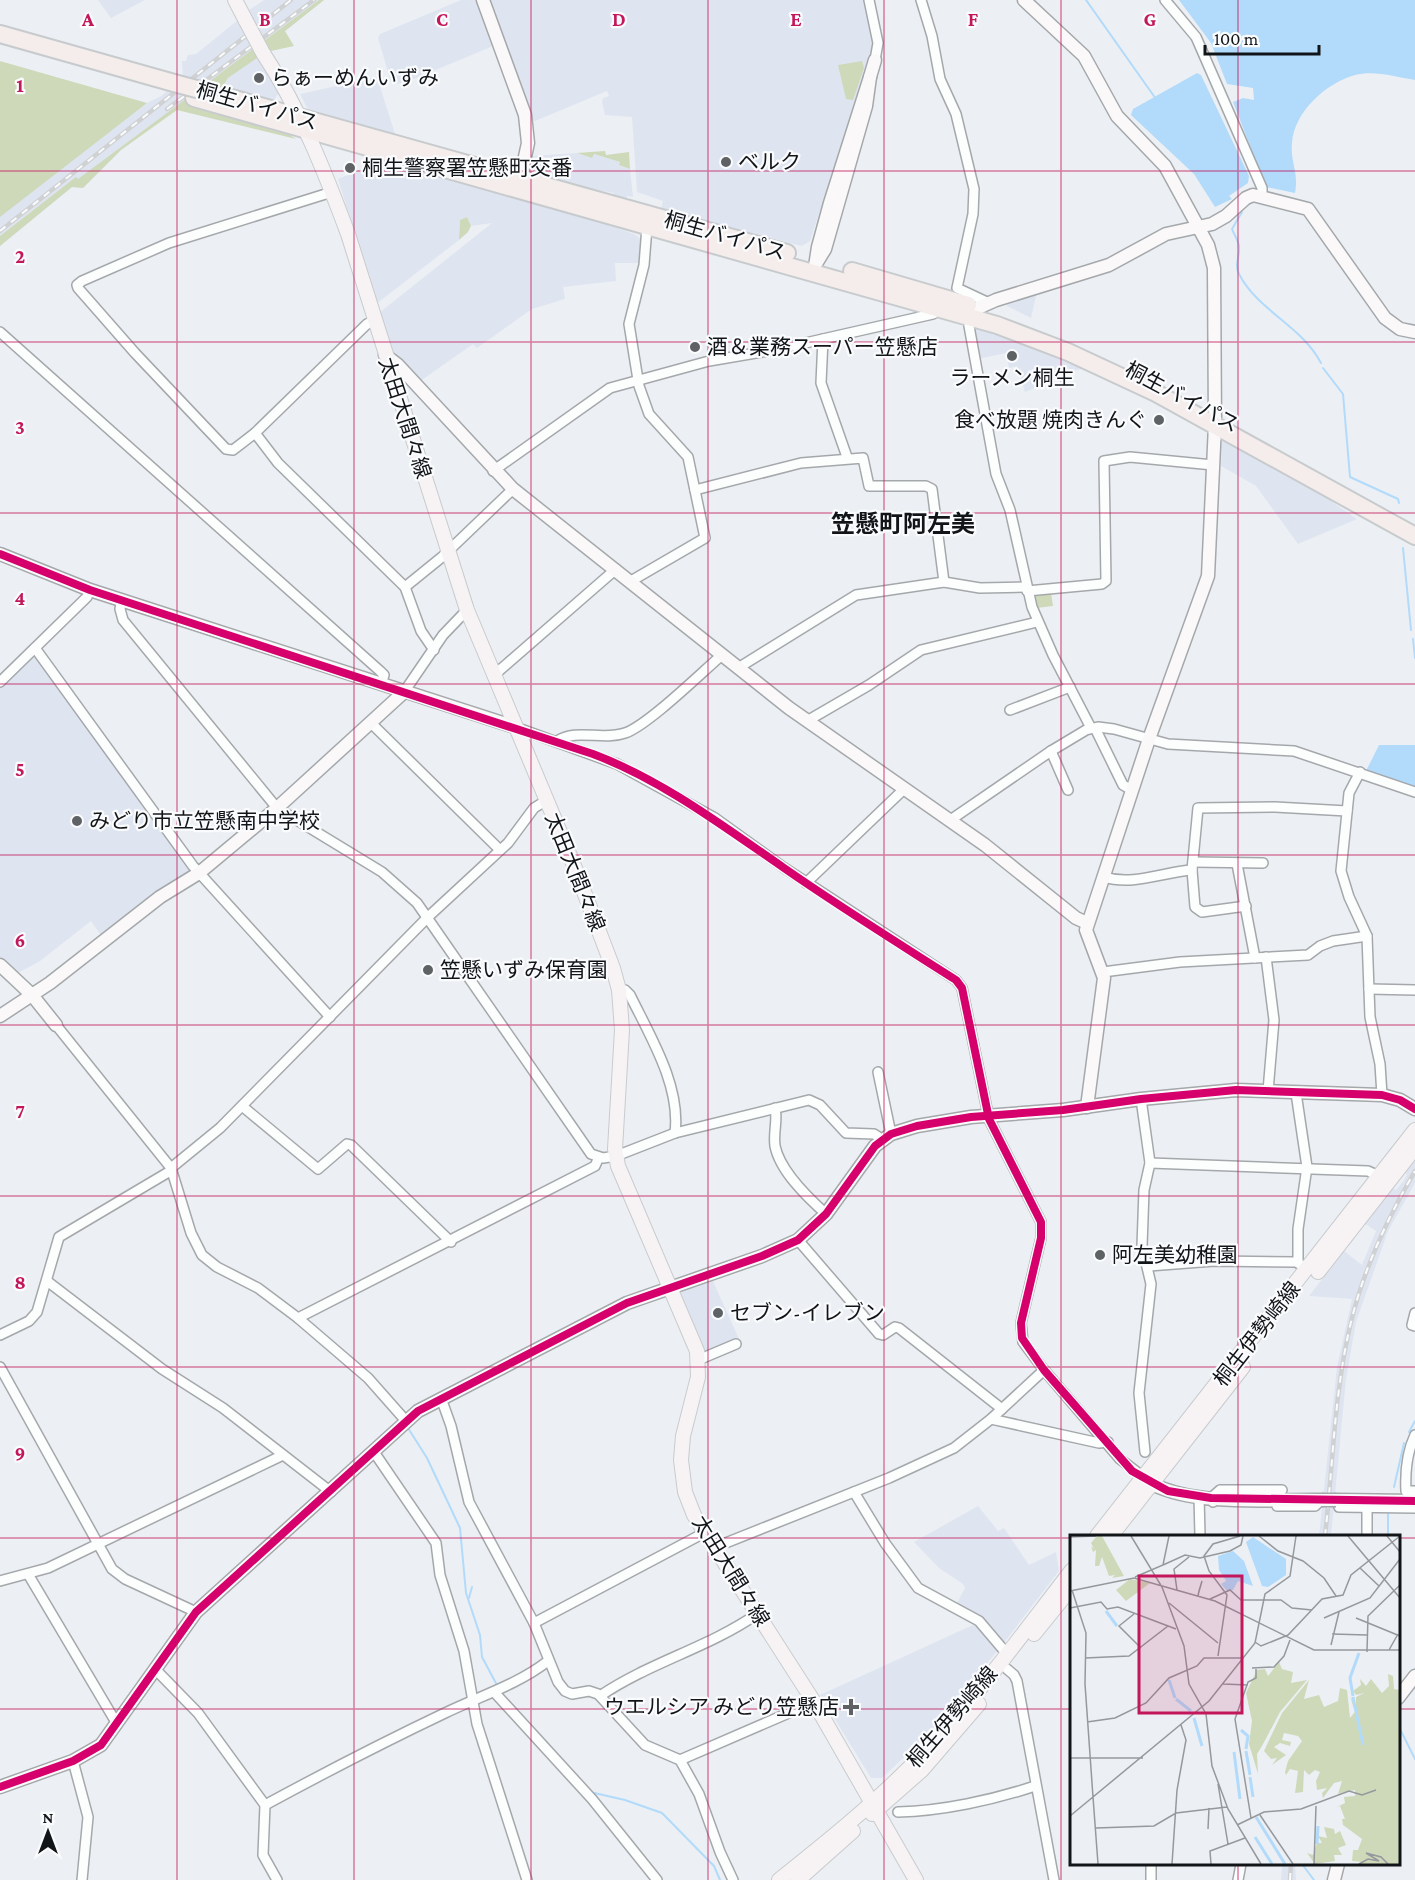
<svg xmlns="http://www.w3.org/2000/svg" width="1415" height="1880" viewBox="0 0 1415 1880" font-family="'Crimson Pro','Noto Sans JP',serif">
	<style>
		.built { fill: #dee5f0 }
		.green { fill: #ced9b9 }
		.water { fill: #b2dafa }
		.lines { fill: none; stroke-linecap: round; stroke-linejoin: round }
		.stream { stroke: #b2dafa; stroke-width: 2 }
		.street-casing { stroke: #a5a8ab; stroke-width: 12 }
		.secondary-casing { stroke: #a5a8ab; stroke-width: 15 }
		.primary-casing { stroke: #c8cbcd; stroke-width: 16 }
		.highway-casing { stroke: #c8cbcd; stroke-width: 20 }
		.street { stroke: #fcfdfd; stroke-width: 9 }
		.secondary { stroke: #faf8f8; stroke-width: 12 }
		.primary { stroke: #f7f3f4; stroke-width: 14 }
		.highway { stroke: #f4edec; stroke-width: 16 }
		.rail-casing { stroke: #cfd1d2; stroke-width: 4.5 }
		.rail { stroke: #fafbfd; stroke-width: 2; stroke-dasharray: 7; stroke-linecap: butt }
		.secondary-bridge-casing { stroke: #a5a8ab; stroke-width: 15; stroke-linecap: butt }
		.primary-bridge-casing { stroke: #c8cbcd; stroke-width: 16; stroke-linecap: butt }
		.highway-bridge-casing { stroke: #c8cbcd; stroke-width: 20; stroke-linecap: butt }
		.secondary-bridge { stroke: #faf8f8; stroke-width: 12 }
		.primary-bridge { stroke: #f7f3f4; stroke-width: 14 }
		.highway-bridge { stroke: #f4edec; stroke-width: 16 }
		.cycleway-casing { stroke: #fafbfd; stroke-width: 11 }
		.cycleway { stroke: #d6006c; stroke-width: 8 }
		.grid { fill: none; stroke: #c2185b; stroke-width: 1.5; stroke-opacity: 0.55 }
		.poi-dot { fill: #5e6265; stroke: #fafbfd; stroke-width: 2 }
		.labels { text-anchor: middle; stroke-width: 4.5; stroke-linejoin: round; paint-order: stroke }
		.poi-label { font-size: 21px; fill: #121518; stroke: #fafbfd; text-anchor: start }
		.street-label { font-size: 21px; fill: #121518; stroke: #fafbfd }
		.quarter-label { font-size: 24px; font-weight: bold; fill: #121518; stroke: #fafbfd }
		.inset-river { fill: none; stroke: #b2dafa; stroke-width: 3 }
		.inset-road { fill: none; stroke: #95989c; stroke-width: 1.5 }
		.view { fill: #c2185b; fill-opacity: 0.15; stroke: #c2185b; stroke-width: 3 }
		.inset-edge { fill: none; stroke: #121518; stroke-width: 3 }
		.grid-label { font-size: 20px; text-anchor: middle; font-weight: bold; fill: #c2185b; stroke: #fafbfd; stroke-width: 4.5; stroke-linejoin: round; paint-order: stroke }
	</style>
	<rect width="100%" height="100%" fill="#ecf0f4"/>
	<g class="built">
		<path d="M98 0H145L111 18Z"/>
		<path d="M264 0H324L257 54 209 84 121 150 83 188 72 187 0 246V214L147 103 161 96 183 78 182 61H186L188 55 196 54 238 20 241 26 253 19 249 10Z"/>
		<path d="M461 0H476L493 43 491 47 409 81 396 84 391 82 378 38 380 34Z"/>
		<path d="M487 0H865L871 26 873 49 810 241 802 246 661 209 663 201 637 192 632 117 605 115 602 102 603 98 609 96 607 91 535 121 530 118Z"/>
		<path d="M258 55 279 93 274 100 267 101 222 88 228 78Z"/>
		<path d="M377 77 396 137 314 113 307 108 300 94Z"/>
		<path d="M577 153 592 158 593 154 620 162 619 165 630 169 633 197 627 196 626 201 613 197 614 193 564 184 544 177 546 171 533 166 530 162 532 156Z"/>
		<path d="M383 161 593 220 634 234 642 240 641 263H615L616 281 563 287 565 299 532 309 477 348 473 344 419 382 391 350 379 313 492 223 471 226 467 217 460 220 459 240 376 304 338 179Z"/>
		<path d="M1037 292 1031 318 1007 306V301Z"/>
		<path d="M974 327 983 328 1086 368 1042 379V385L1025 392 1017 366 1009 368 1006 353 978 359Z"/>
		<path d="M1226 441 1328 499 1357 519 1298 544 1256 486 1221 466 1222 442Z"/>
		<path d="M31 656H36L189 870V874L102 937 91 921 40 961 18 973 0 958V686Z"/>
		<path d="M1415 1161V1183L1388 1231 1356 1322 1346 1379 1331 1536H1319L1337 1367 1352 1299 1309 1296 1344 1251 1362 1265 1376 1231 1364 1223 1392 1188 1396 1190 1404 1180 1407 1175 1405 1172Z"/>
		<path d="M712 1279 739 1339 706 1354 702 1352 678 1294 680 1290Z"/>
		<path d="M978 1506 998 1531 1004 1528 1029 1565 1056 1552 1059 1571 1003 1644 981 1618 956 1605 965 1588 963 1584 939 1568 914 1542Z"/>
		<path d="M975 1624 998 1650 929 1733 882 1778H871L820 1695Z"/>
		<path d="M1287 1864H1295L1296 1880H1281L1282 1867Z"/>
	</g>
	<g class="green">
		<path d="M319 0H324L285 31 294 46 271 51 269 49 257 54V58L228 78 222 88 209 85 187 103 287 133 296 139 177 110 121 150 83 188 72 187 0 246V236L76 177 78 179Z"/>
		<path d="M0 61 147 103 0 217Z"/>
		<path d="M862 61 864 68 853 100 846 99 838 65Z"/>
		<path d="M605 151 606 155 629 152 630 169 619 165 620 162 594 154 592 158 577 153Z"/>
		<path d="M467 217 471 226 468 232 459 240 460 220Z"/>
		<path d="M1051 593 1053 606 1036 608 1033 599 1036 595Z"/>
	</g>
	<g class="water">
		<path d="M1179 0H1415V80C1396 77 1374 70 1355 75 1326 83 1294 112 1292 143 1290 162 1299 172 1295 193L1266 187 1233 102 1243 98 1254 100 1253 88 1227 84 1211 43Z"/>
		<path d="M1197 73 1201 75 1249 176 1248 183 1229 196 1232 199 1215 207 1194 174 1131 115 1133 109Z"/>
		<path d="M1379 745H1415V788L1366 771Z"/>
	</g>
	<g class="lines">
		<g class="stream">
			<path d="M1086 0 1156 99"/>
			<path d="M1242 212 1232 229C1234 235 1239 241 1239 247 1240 257 1234 265 1239 274 1258 311 1302 326 1321 363"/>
			<path d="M1323 368 1343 394 1350 477 1398 499 1399 503"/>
			<path d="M1403 548 1411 630"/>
			<path d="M1413 639 1415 658"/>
			<path d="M408 1428 427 1458 460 1528 466 1593 480 1635 482 1657 498 1687"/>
			<path d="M1409 1432 1415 1421"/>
			<path d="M1394 1487 1404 1443"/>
			<path d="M1388 1536V1513"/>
			<path d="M469 1598 472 1587"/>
			<path d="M1400 1729 1415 1759"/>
			<path d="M590 1792 625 1800 662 1813 714 1866 720 1880"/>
			<path d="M1302 1864 1314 1880"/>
		</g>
		<defs>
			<g id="street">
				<path d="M869 0 878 43 875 60"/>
				<path d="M921 0 932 36 940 79 956 114 974 189 973 214 957 288 989 303"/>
				<path d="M1165 0 1196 37 1262 188V196"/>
				<path d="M332 192 169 243 82 281 77 285 78 288 135 353 226 449 233 450 255 433 367 324 374 321"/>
				<path d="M971 317 969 326 996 474 1010 510 1032 607 1053 655 1091 728"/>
				<path d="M0 332 380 671 384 675 381 684"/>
				<path d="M823 339 821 383 847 457"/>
				<path d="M255 433 278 463 405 587 442 557 513 489"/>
				<path d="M493 471 610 388 709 361 779 349 933 314 938 308"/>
				<path d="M695 490 801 463 863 458 869 486H926L932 489 944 582"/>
				<path d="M631 581 705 538 688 457 649 414 639 386 629 324 644 265 647 227"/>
				<path d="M405 587 421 631 434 650"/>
				<path d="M1027 591 1102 584 1106 581 1104 461 1130 457 1213 465"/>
				<path d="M122 599 120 609 123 620 277 808 382 872 417 903 591 1154 603 1158 616 1156 675 1133 809 1100 820 1105 846 1133 874 1134 882 1139"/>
				<path d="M35 648 193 866 330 1017"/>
				<path d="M738 668 856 595 944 582 980 588 1026 587"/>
				<path d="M493 676 616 569"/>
				<path d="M0 682 87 597 90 590"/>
				<path d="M404 692 443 635 467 610"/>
				<path d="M1010 710 1070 687"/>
				<path d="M807 721 869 685 921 650 1037 622"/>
				<path d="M371 723 500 850"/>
				<path d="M515 727 617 764 715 818 783 867 956 980 962 988 989 1119 1041 1222V1238L1021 1323 1023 1342 1044 1370 1120 1459 1146 1479"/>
				<path d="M1095 728 1123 785 1132 790"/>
				<path d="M557 741C577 728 602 741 625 733 647 726 701 673 722 655"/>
				<path d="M1051 751 1068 790"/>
				<path d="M1360 772 1349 793 1341 871 1349 897 1367 936 1370 1017 1380 1064 1382 1095"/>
				<path d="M949 821 1051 751 1086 730 1098 727 1114 729 1168 744 1294 751 1415 792"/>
				<path d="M1193 862 1263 863"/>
				<path d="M1237 864 1255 958"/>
				<path d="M1104 877C1133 886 1163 872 1192 870"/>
				<path d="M806 883 903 790"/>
				<path d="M1246 906 1202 912 1195 907 1192 870 1198 808 1275 807 1347 811"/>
				<path d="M1266 957 1274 1020 1268 1091"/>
				<path d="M1103 972 1180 962 1308 955 1320 946 1333 941 1367 936"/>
				<path d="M1369 989 1415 990"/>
				<path d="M619 990H625L630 995C650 1036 681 1086 675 1133"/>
				<path d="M56 1025 171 1168 191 1233 202 1255 217 1267 258 1288 298 1318 368 1378 406 1421"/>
				<path d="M878 1072 891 1134"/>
				<path d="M1296 1093 1307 1167 1298 1229V1262"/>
				<path d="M1141 1099 1150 1163 1144 1190 1142 1246 1151 1284 1139 1393 1145 1452"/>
				<path d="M242 1106 318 1169 347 1144 351 1145 451 1242"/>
				<path d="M775 1108C778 1120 773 1133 775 1146 780 1171 807 1197 826 1214"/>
				<path d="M1150 1163 1368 1171 1379 1176"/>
				<path d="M171 1168 220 1128 428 917 508 843 534 808 547 800"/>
				<path d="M798 1240 879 1334 883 1335 895 1327 899 1328 1002 1409"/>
				<path d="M1149 1266 1214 1261 1296 1262 1301 1265"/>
				<path d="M47 1281 162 1369 223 1408 331 1492"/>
				<path d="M1415 1313 1412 1325 1415 1326"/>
				<path d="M298 1318 595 1166 599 1157"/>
				<path d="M0 1335 29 1321 37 1312 59 1237 172 1170"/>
				<path d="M698 1360 736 1344"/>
				<path d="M0 1367 112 1569 125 1579 196 1612"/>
				<path d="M441 1398 451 1426 469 1502 534 1623 558 1682 565 1691 572 1694 589 1691 598 1694 645 1745 680 1760 699 1794 720 1852 733 1880"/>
				<path d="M991 1419 1099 1443 1108 1442"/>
				<path d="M1415 1435C1407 1452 1405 1472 1406 1491H1415"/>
				<path d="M374 1452 436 1543 440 1575 464 1651 477 1724 527 1880"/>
				<path d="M854 1492 885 1543 918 1588 979 1621 1007 1654"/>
				<path d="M1199 1496 1200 1536"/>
				<path d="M1213 1502 1211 1498 1220 1490H1282"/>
				<path d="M1338 1503 1339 1507 1415 1508"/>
				<path d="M1277 1506H1315L1318 1503"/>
				<path d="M1367 1507V1536"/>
				<path d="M713 1548 889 1478 954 1448 991 1419 1044 1370"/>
				<path d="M28 1574 117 1724"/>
				<path d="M0 1581 48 1568 283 1455"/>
				<path d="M534 1623 704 1533"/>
				<path d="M1007 1669 1014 1675 1017 1681 1054 1880"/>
				<path d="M156 1670 198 1713 265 1805 263 1855 277 1880"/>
				<path d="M495 1693 592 1799 657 1880"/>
				<path d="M600 1696C650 1662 708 1648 757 1614"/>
				<path d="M680 1760 814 1702"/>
				<path d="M73 1761 88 1817 82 1880"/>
				<path d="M265 1805C324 1773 384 1742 445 1713 480 1696 517 1685 548 1661"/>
				<path d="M898 1812C942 1811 993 1800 1035 1786"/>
				<path d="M1151 1864V1880"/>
				<path d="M1238 1880 1241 1864"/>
			</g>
			<g id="secondary">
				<path d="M483 0 525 115 528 143 519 184"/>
				<path d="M1024 0 1084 56 1117 116 1165 166 1208 245 1214 268 1215 425 1208 576 1149 739 1086 930 1104 978 1087 1107"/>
				<path d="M870 77 875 60"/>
				<path d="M814 273 818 247 830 203 870 77 866 106 825 249 817 262"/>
				<path d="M971 317 978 308 996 300 1109 265 1166 234 1212 224 1226 216 1246 198 1253 195 1308 209 1385 318 1400 329 1415 332"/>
				<path d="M385 355 398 365 513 489 789 708 985 845 1076 918 1087 923"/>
				<path d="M0 554 90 590 515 727"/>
				<path d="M0 965 32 995 56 1025"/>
				<path d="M0 1016 50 983 160 897 199 873 277 808 404 692"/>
				<path d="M1152 1484C1199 1507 1271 1499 1322 1500"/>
				<path d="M1336 1500 1415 1501"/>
				<path d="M1398 1698 1415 1676"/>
				<path d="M0 1787 73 1761 101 1745 196 1612 418 1411 627 1303 762 1256 798 1240 826 1214 875 1146 891 1134 917 1126 971 1117 1063 1110 1141 1099 1236 1090 1382 1095 1400 1100 1415 1109"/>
				<path d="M1334 1880 1338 1864"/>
			</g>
			<g id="primary">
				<path d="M235 0 246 21"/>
				<path d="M263 53C300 109 325 172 348 234L467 610 573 863 613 968 619 990 622 1030 615 1149 618 1166 697 1351 698 1377 683 1436 681 1460 685 1492 694 1515 814 1702 916 1880"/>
				<path d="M1318 1272 1415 1148"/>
				<path d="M1097 1536 1415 1130"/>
				<path d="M1111 1536 1243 1367"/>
				<path d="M1034 1634 1072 1587"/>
				<path d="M872 1814 922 1770 979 1704"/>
				<path d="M779 1880C824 1844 869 1808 910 1767 970 1707 1020 1637 1072 1570"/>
				<path d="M798 1880 853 1831"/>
			</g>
			<g id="highway">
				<path d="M0 34 174 83"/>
				<path d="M194 98 997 325 1068 352 1156 393 1415 536"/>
				<path d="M231 98 787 253"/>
				<path d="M852 271 968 305"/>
			</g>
		</defs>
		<use href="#street" class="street-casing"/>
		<use href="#secondary" class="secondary-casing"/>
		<use href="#primary" class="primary-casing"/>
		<use href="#highway" class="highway-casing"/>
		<use href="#street" class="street"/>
		<use href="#secondary" class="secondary"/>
		<use href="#primary" class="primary"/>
		<use href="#highway" class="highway"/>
		<defs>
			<g id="rail">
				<path d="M167 109 314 0"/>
				<path d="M0 231 291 0"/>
				<path d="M1325 1536C1333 1466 1334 1392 1351 1322 1364 1268 1387 1219 1415 1171"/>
				<path d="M1290 1880 1291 1864"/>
			</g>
		</defs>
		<use href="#rail" class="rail-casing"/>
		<use href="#rail" class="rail"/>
		<defs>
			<path id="secondary-bridge" d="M1322 1500H1336"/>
			<path id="primary-bridge" d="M246 21 263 53"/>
			<path id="highway-bridge" d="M174 83 204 91"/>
		</defs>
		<use href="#secondary-bridge" class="secondary-bridge-casing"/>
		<use href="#primary-bridge" class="primary-bridge-casing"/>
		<use href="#highway-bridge" class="highway-bridge-casing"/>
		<use href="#secondary-bridge" class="secondary-bridge"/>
		<use href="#primary-bridge" class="primary-bridge"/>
		<use href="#highway-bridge" class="highway-bridge"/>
		<defs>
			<g id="cycleway">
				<path d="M0 554 90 590 593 754C662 780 723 826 784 868 840 907 898 943 956 980L962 988 989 1119 1041 1222V1238L1021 1323 1022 1338 1044 1370 1132 1471 1168 1491 1211 1498 1415 1501"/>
				<path d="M0 1787 73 1761 101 1745 196 1612 418 1411 627 1303 762 1256 798 1240 826 1214 875 1146 891 1134 917 1126 971 1117 1063 1110 1141 1099 1236 1090 1382 1095 1400 1100 1415 1109"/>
			</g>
		</defs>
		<use href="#cycleway" class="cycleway-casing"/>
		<use href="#cycleway" class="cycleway"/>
	</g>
	<path class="grid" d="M177 0V1880M354 0V1880M531 0V1880M708 0V1880M884 0V1880M1061 0V1880M1238 0V1536M0 171H1415M0 342H1415M0 513H1415M0 684H1415M0 855H1415M0 1025H1415M0 1196H1415M0 1367H1415M0 1538H1072M1398 1538H1415M0 1709H1072M1398 1709H1415M1238 1864V1880"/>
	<g class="poi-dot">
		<circle cx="259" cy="78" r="6"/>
		<circle cx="726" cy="162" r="6"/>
		<circle cx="350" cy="168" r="6"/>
		<circle cx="695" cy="347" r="6"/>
		<circle cx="1012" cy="356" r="6"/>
		<circle cx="1159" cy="420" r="6"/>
		<circle cx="77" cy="821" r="6"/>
		<circle cx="428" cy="970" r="6"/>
		<circle cx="1100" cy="1255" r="6"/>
		<circle cx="718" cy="1313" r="6"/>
		<path d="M848 1698h6v6h6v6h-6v6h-6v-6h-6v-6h6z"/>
	</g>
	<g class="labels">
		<g class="poi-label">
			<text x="271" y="85">らぁーめんいずみ</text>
			<text x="738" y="169">ベルク</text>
			<text x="362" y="175">桐生警察署笠懸町交番</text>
			<text x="707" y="354">酒＆業務スーパー笠懸店</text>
			<text x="1012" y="385" text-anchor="middle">ラーメン桐生</text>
			<text x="1147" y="427" text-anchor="end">食べ放題 焼肉きんぐ</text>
			<text x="89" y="828">みどり市立笠懸南中学校</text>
			<text x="440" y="977">笠懸いずみ保育園</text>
			<text x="1112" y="1262">阿左美幼稚園</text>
			<text x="730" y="1320">セブン-イレブン</text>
			<text x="839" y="1714" text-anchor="end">ウエルシア みどり笠懸店</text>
		</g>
		<g class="street-label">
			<text transform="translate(257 106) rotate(16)" y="7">桐生バイパス</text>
			<text transform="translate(725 236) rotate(16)" y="7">桐生バイパス</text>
			<text transform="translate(1182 397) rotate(28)" y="7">桐生バイパス</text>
			<text transform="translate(405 418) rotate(72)" y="7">太田大間々線</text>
			<text transform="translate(575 872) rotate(68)" y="7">太田大間々線</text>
			<text transform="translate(1257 1334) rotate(-52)" y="7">桐生伊勢崎線</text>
			<text transform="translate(731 1571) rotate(58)" y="7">太田大間々線</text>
			<text transform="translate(952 1717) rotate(-49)" y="7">桐生伊勢崎線</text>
		</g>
		<g class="quarter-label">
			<text x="903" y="532">笠懸町阿左美</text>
		</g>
	</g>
	<g transform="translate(1070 1535)">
		<rect width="330" height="330" fill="#ecf0f4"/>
		<path d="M27 1H32L54 41 42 43 45 40 39 41 32 22 29 31H25L26 15 23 17 21 11 24 14 21 8ZM60 44 80 48 56 66 46 55ZM209 127 212 134 223 137 221 148 237 145 210 177 192 211 187 219 188 239 179 209 182 186 176 158 187 135 195 134 198 141ZM318 139 323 141 324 154 330 155V329H288L292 327 282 326 283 315H288L292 304 273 290 272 284H275L270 271 265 273 275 268 274 262 285 261V255L268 259 272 246 264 248 253 263 252 258 257 253 247 255 246 246 250 237 245 235 239 240 234 235 233 257 225 258 228 236 220 234 216 240 215 237 218 226 232 206 228 201 214 198 212 205 221 207 220 211 210 208 204 212 216 220 202 230 207 223 201 224 194 216 212 178 239 145 234 164 249 160 254 172 268 166 270 153 277 155 280 183 285 177 280 161 286 173V162L294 158 286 160 283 156 291 150 290 144 296 151 301 144 312 158 319 151ZM254 292 264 294 265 299 270 296 276 310 268 313 272 320H264L265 326 245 329 237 318 243 320 247 308H252L248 301 257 303Z" fill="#ced9b9"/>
		<path d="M183 2 216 24V40L198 52 192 51 176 7ZM163 16 174 26 183 51 168 46 163 55 157 56 151 49 156 46 160 52 149 35 148 21Z" fill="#b2dafa"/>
		<path class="inset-river" d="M36 76 47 91M99 145 105 163M283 161 280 143 289 118M283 162 293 210M106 164 121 176M124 183 132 211M171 195 178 201 176 214M176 216 180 240M164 217 170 264M180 242 183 262M186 282 215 329M185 302 202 329M247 309 248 291"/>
		<path class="inset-road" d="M61 1 92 52 114 111 119 149 136 179 142 231 158 274 191 329M189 1 208 16 233 26 254 43 266 61M278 1 330 63M317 1 330 17M0 2 26 1M93 30 115 20 130 23 160 16 171 10 173 1M290 33 309 51M65 42 93 30 99 1M2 55 16 98 15 149 23 262M107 55 104 34 119 22M0 56 64 43 145 66 244 115H330M128 61 129 56 132 46 128 60M140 64 160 55 171 65H211L222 73 242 75M99 68 148 108M0 73 31 67 37 74 48 72 106 94M64 79 49 91 71 113M236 81 252 64 273 60 281 40 330 1M254 83 300 63 330 24M286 83 330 101M262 99 297 100M185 107 191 111 218 100 236 81M261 110 269 77M319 115 328 99M297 117 298 81 330 50M148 121 157 60 139 36 134 21 143 9 170 1M15 123 59 121 98 91M182 133 204 132 214 121 220 105M153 149 178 150M17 187 45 183 76 168 99 143 127 131 134 123H173M0 223H73M148 249 158 309M23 262 28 329M190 280 223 329M0 281 139 166 185 108 195 59 220 41 226 1M181 283 165 184 178 147 186 143V134M167 290 194 277 231 274 279 256 292 260 306 255M26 293 84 291 106 278 157 272M138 294 139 273M102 329 107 255 116 205 111 190M141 329 140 316 175 303M244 329 246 271M289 329 298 324 309 326 296 318 311 322 318 329"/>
		<path class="view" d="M69 41H172V178H69Z"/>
		<rect width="330" height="330" class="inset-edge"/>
	</g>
	<g class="grid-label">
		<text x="88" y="26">A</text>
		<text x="265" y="26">B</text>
		<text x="442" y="26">C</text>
		<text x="619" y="26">D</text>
		<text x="796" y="26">E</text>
		<text x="973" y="26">F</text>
		<text x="1150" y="26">G</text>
		<text x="20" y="92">1</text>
		<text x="20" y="263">2</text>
		<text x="20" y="434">3</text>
		<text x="20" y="605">4</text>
		<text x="20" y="776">5</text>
		<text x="20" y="947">6</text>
		<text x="20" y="1118">7</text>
		<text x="20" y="1289">8</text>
		<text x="20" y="1460">9</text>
	</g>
	<g transform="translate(48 1832)" stroke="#fafbfd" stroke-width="4.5" paint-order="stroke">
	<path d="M0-4.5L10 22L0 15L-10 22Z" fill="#121518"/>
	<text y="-9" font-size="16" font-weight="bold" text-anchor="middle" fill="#121518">N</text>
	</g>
	<path d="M1205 45v9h114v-9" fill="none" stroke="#121518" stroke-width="3"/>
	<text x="1214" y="45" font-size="18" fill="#121518" stroke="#fafbfd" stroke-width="4.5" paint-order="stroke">100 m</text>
</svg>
